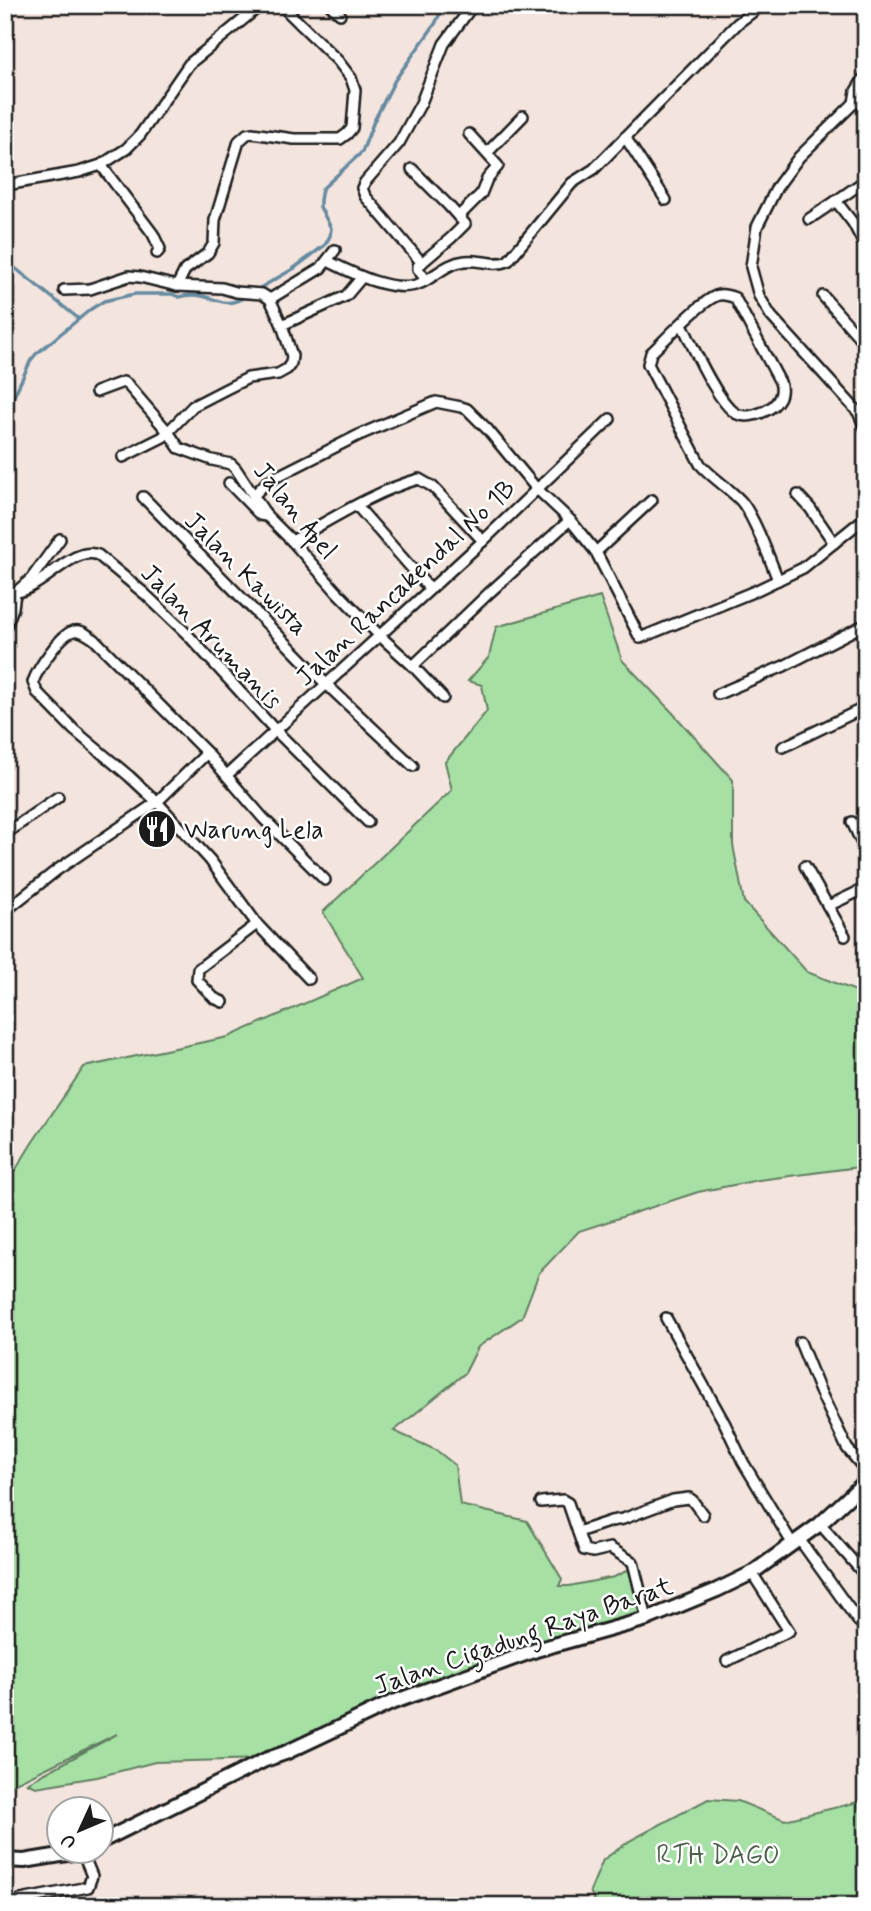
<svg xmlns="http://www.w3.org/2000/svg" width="871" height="1911" viewBox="0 0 871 1911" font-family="Mynerve,sans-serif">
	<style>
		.green { fill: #a6e0a5; stroke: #617e60; stroke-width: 2 }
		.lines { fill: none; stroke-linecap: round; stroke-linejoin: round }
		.stream { stroke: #668aa0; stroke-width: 3.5 }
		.street-casing { stroke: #1c1c1c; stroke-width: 14 }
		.secondary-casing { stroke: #1c1c1c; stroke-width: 18 }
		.street { stroke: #fff; stroke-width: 9 }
		.secondary { stroke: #fff; stroke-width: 12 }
		.labels { text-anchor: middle; stroke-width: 5; stroke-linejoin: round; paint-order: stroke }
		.street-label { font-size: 26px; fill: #1c1c1c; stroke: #fff }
		.poi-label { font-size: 26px; fill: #1c1c1c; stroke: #fff; text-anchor: start }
		.park-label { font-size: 26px; fill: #4c614c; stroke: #fff }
	</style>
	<rect width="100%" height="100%" fill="#f4e4de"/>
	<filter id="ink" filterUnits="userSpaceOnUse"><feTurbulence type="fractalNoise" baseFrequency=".0143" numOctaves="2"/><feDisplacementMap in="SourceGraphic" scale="14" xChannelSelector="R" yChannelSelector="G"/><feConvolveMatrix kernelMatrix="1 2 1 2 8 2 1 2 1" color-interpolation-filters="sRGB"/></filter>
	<g filter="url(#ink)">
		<g class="green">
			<path d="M600 597 622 660 671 711 733 780V845L744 902 807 972 866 995V1166L759 1180 698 1192 579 1231 539 1273 522 1317 478 1347 465 1373 394 1431 436 1450 455 1465 460 1505 527 1521 562 1579 559 1586H569L614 1577 635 1567 647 1619 535 1652 264 1759 155 1762 97 1777 36 1787 27 1783 117 1734 5 1788V1187L32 1143 84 1067 228 1037 363 978 323 912 452 790 445 762 487 711 482 685 468 681 489 657 496 627Z"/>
			<path d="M708 1799 738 1801 785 1820 866 1800V1906H597L590 1891 603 1860 631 1840Z"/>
		</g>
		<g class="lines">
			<g class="stream">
				<path d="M5 260 79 319"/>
				<path d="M253 292 293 269 325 245 330 236 331 228 320 207V200L322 189 362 152 374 121 395 80 435 24 444 5"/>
				<path d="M5 415 31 360 36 354 91 309 104 301 135 294H172L179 297C187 295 194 294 202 296 223 301 226 308 247 296"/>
			</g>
			<defs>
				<g id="street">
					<path d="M330 5 340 14"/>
					<path d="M866 75 856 91 854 103 866 101"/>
					<path d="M854 103 799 157 777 187 757 227 751 267 759 296 771 316 858 412 866 429"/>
					<path d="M625 137 666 200"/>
					<path d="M487 153 523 116"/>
					<path d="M101 165 153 234 160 249 157 253"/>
					<path d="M412 169 448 205 465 224 451 238 418 266V269L426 280"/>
					<path d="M6 185 79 172 101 165 126 149 140 135 189 64 261 5"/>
					<path d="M836 201 866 180"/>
					<path d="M459 216 481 194 487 179 498 166 469 134"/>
					<path d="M809 219 836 201 853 223 866 248"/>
					<path d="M328 261C352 273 395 295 421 283 437 275 447 263 465 261 480 259 495 267 508 261L572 183 594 169 738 23 762 5"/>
					<path d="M422 263 365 196 362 188 365 182 399 143 421 103 444 44 473 5"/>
					<path d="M177 286 185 270 208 253 214 243 215 220 239 141 247 134 252 133 294 139H340L347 134 352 128 355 90 351 78 338 61 281 5"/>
					<path d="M64 290 90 289 129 276 140 277 177 286 222 288 236 292 262 294 270 299 282 325 292 356 291 363 287 369 278 374 248 378 228 388 193 406 163 437 123 457"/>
					<path d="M823 296 866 345"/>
					<path d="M270 299 321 268 335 250"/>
					<path d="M682 324C692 345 718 404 737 414 748 419 764 413 773 406 781 399 783 391 780 382L735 298C730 296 725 294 719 295 705 297 664 341 651 353L648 364 700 464C712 478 728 487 741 501 754 516 770 560 778 580"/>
					<path d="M282 325 346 296 362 277"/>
					<path d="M96 392 123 382 127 384 169 433 179 448 212 460 231 464 236 469 267 516 292 541 336 591 379 635 413 666 443 698"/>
					<path d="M229 483 260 515 266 516"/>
					<path d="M254 495 268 481 359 435 436 402 461 407 467 409 488 430 536 488 570 520 596 552 640 638 755 591 803 568 866 517"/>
					<path d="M798 495 810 508 834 543"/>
					<path d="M143 497 326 684 413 766"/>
					<path d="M357 506 429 588"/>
					<path d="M292 541C330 520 377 490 419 479L433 487 483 541"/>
					<path d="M596 552 652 500"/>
					<path d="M5 591C36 601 68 544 98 555L145 594 187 634 276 731 368 822"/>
					<path d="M5 629 13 608 15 593 31 579 60 539"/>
					<path d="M413 666 489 593 570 520"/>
					<path d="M718 694 784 666 866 624"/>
					<path d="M783 747 866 707"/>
					<path d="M227 775 483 541 610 419"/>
					<path d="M852 822 866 852"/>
					<path d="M5 834 58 797"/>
					<path d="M805 866 845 936"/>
					<path d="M828 906 866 888"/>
					<path d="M5 911 57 870 157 802 207 753"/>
					<path d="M309 979 257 924 210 860 157 802 129 776 74 730 37 692 33 682C37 670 61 633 74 631 82 629 88 636 94 639L207 753 263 818 325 880"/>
					<path d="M223 1002 214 998 197 980 198 969 257 924"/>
					<path d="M666 1318 725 1424 743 1462 792 1543"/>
					<path d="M800 1342 819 1389 847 1448 866 1471"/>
					<path d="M541 1502 563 1500 568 1503 584 1550 593 1552 610 1548 633 1562 647 1619"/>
					<path d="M820 1524 865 1575"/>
					<path d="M578 1532 611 1521 623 1519 673 1500 689 1498 692 1500 703 1515"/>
					<path d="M799 1539 858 1621 866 1626"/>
					<path d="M727 1661 789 1631 752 1573"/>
					<path d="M5 1903 88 1887 92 1876 82 1852"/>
				</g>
				<g id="secondary">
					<path d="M102 1841 265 1760 285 1753 391 1703 536 1650 647 1619 717 1590 752 1573 820 1524 866 1481"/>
					<path d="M5 1860 24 1861 79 1852"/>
				</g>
			</defs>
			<use href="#street" class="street-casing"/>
			<use href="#secondary" class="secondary-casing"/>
			<use href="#street" class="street"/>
			<use href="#secondary" class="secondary"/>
		</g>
	</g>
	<defs>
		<symbol id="restaurant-disc" viewBox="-11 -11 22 22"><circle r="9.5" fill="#1c1c1c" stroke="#fff"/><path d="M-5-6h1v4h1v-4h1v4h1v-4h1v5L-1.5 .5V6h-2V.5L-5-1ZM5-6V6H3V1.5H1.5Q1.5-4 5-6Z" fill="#fff"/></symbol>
	</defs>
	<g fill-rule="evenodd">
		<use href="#restaurant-disc" x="135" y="807" width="44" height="44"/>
	</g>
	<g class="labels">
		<g class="street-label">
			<text transform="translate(296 510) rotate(51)" y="9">Jalan Apel</text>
			<text transform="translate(247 573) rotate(45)" y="9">Jalan Kawista</text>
			<text transform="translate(405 582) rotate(-43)" y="9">Jalan Rancakendal No 1B</text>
			<text transform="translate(212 636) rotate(46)" y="9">Jalan Arumanis</text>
			<text transform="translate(523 1635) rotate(-19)" y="9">Jalan Cigadung Raya Barat</text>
		</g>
		<g class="poi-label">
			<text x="184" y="838">Warung Lela</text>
		</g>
		<g class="park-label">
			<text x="718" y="1863">RTH DAGO</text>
		</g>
	</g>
	<rect width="871" height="1911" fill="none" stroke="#fff" stroke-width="28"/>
	<rect x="14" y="14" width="843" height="1883" fill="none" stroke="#1c1c1c" stroke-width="2.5" filter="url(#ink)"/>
	<g transform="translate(80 1830) rotate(226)"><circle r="33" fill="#ffffff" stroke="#a4a4a4" stroke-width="2"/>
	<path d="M0-5L12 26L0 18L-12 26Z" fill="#1c1c1c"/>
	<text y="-10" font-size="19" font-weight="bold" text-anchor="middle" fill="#1c1c1c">U</text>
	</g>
</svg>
